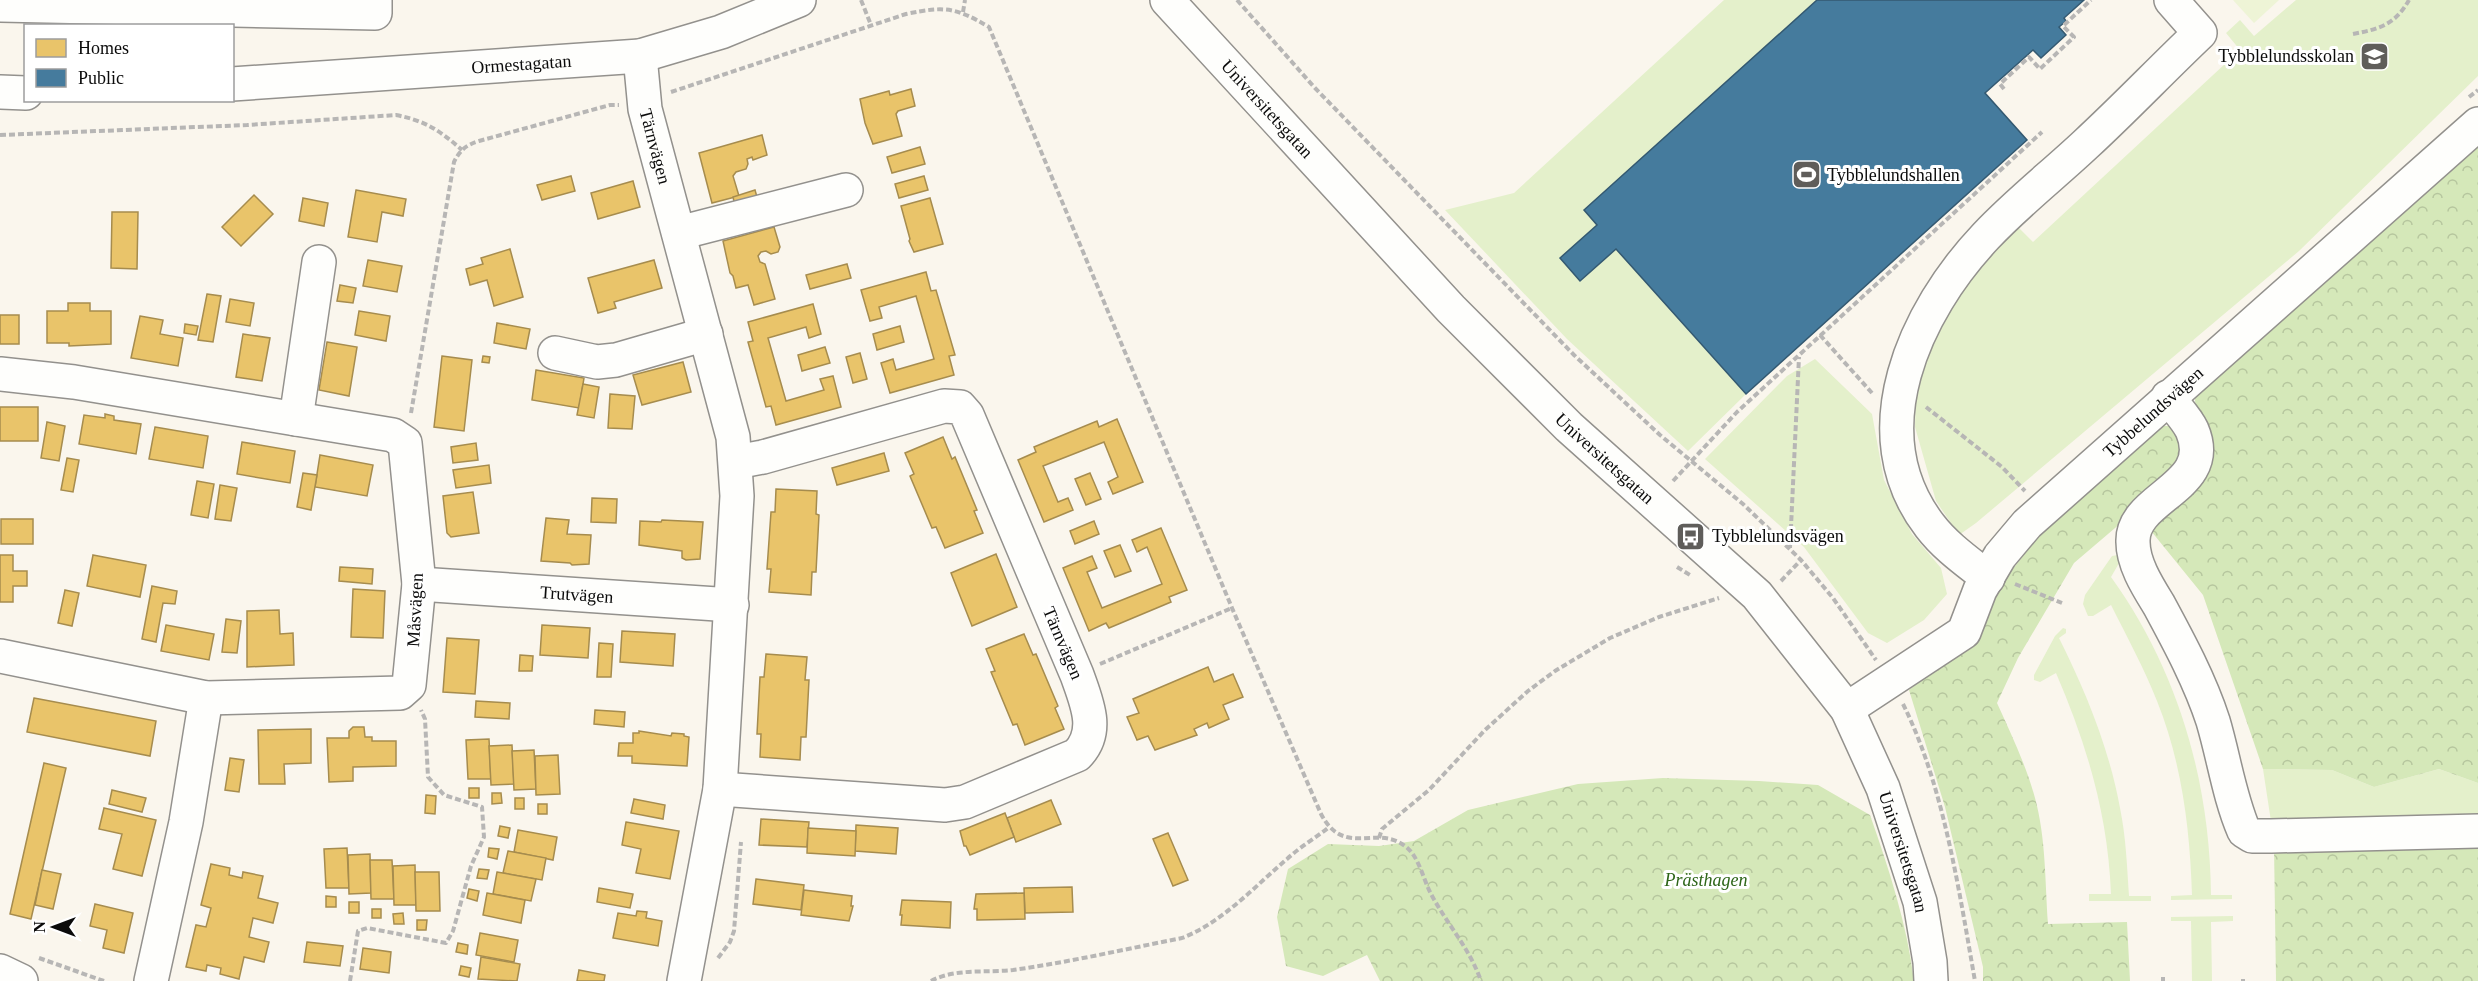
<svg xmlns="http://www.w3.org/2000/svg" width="2478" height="981" viewBox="0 0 2478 981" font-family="'Times New Roman',serif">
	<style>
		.grass { fill: #e4f0cb }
		.forest { fill: url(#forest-crowns) }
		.pitch { fill: #eef4d6 }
		.homes { fill: #e9c46a; stroke: #a68c4e; stroke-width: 1.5 }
		.public { fill: #457b9d; stroke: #345971; stroke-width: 1.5 }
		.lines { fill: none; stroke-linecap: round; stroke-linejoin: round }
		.minor-casing { stroke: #93918d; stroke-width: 36 }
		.path { stroke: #b7b6b5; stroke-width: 4; stroke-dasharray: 6 3; stroke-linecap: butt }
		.minor { stroke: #fefefc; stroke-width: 33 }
		.labels { text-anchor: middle; stroke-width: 6; stroke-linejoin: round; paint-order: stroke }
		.poi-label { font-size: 18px; fill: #0b0b0b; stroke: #fff; text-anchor: start }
		.street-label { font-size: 18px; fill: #0b0b0b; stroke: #fff }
		.park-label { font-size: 18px; font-style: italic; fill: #2d6518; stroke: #fff }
	</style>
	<defs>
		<pattern id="forest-crowns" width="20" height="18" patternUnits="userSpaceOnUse" patternTransform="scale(1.5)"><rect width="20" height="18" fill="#d5e8b9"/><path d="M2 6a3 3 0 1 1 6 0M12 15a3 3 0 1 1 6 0" fill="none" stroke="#b6c69e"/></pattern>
	</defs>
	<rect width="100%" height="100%" fill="#faf6ed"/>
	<g class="grass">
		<path d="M1724 0H1817L1597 225 1560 258 1580 281 1616 249 1746 394 1688 451 1567 339 1445 210 1514 193Z"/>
		<path d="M2296 0H2478V76L2299 251 1976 523 1959 535 1936 501 1915 427 1916 382 1950 309 1999 239 2019 228 2033 242 2240 50 2226 33 2240 20 2254 36Z"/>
		<path d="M1815 359 1872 414 1884 480 1912 534 1941 568 1947 594 1924 620 1887 643 1868 633 1804 547 1705 459 1787 376Z"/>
		<path d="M2118 555 2122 558 2111 577C2178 670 2210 781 2211 895H2232V899L2171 900V896L2192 895C2190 830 2182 763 2157 701 2144 668 2127 637 2111 605L2093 616H2088L2083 604 2085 595 2112 556Z"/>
		<path d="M2063 628 2066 629V633L2059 638C2086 692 2109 748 2120 808 2126 837 2127 866 2129 896H2151V901H2089V894H2111C2108 815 2087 745 2056 673L2040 682 2034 680V675L2055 636Z"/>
		<path d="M2263 769 2332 770 2374 787 2439 769 2478 783V823L2272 828Z"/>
		<path d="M2233 916V921L2211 922 2212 981H2192L2191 921H2171V917Z"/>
	</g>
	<g class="forest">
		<path d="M2478 139V783L2439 769 2374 787 2332 770 2263 769 2203 595 2147 526C2168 506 2223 468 2210 436 2204 421 2193 410 2195 393Z"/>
		<path d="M2154 426H2174L2191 445 2135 511 2074 563 2018 658 1997 703C2011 734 2026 765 2035 798 2046 838 2045 882 2048 924L2127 922 2130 981H1983V967L1945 807 1909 690 1956 652 2015 566 2051 521Z"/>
		<path d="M1663 778 1759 781 1818 785 1870 815C1889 869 1907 924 1914 981H1380L1367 955 1323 976 1286 966 1277 917 1288 869 1328 844 1379 846 1414 841 1468 810 1578 784Z"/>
		<path d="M2478 839V981H2276L2274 846Z"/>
	</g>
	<path class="pitch" d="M2233 0H2279L2254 23Z"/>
	<g class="homes">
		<path d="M911 89 915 106 898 111 896 114 902 136 873 144 865 123 860 99 889 91 890 95Z"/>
		<path d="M762 135 767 155 753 160 752 157 747 159 748 164 746 169 736 172 733 176 739 196 712 203 699 153Z"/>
		<path d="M920 147 925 164 892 173 887 157Z"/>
		<path d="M571 176 575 191 542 200 537 185Z"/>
		<path d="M924 176 928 190 899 198 895 184Z"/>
		<path d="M633 181 640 207 598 219 591 193Z"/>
		<path d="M356 190 406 199 403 216 382 212 377 242 348 237Z"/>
		<path d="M755 190 759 204 736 210 733 197Z"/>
		<path d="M254 195 273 214 241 246 222 227Z"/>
		<path d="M303 198 328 203 324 226 299 221Z"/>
		<path d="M930 198 943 244 914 252 909 241 910 239 901 206Z"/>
		<path d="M112 212H138L137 269 111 268Z"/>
		<path d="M774 227 780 247 778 252 771 254 766 251 761 252 758 256 760 262 765 264 775 299 754 305 748 285 736 288 733 276 730 273 723 241Z"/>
		<path d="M510 249 523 297 494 306 487 280 470 285 466 269 483 264 481 258Z"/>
		<path d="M368 260 402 266 397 292 363 286Z"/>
		<path d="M654 260 662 288 614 302 616 308 598 313 588 278Z"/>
		<path d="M847 264 851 278 810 289 806 275Z"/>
		<path d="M926 272 931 291 936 290 955 355 949 356 954 375 890 393 881 363 893 359 896 370 934 359 916 296 879 307 882 318 870 321 861 290Z"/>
		<path d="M340 285 356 288 353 303 337 301Z"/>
		<path d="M207 294 221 296 213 342 198 340Z"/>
		<path d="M230 299 254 303 250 326 226 322Z"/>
		<path d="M68 303H90V311H111V344L69 346V343H47V311H68Z"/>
		<path d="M813 304 821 334 809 338 806 327 768 338 786 401 824 390 820 379 833 376 841 407 776 425 771 406 766 407 748 342 753 341 748 322Z"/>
		<path d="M359 311 390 316 386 341 355 335Z"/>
		<rect x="0" y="315" width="19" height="29"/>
		<path d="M140 316 163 320 160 334 183 338 178 366 131 358Z"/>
		<path d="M497 323 530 329 526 349 494 343Z"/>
		<path d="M185 324 198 326 196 335 184 333Z"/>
		<path d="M900 326 904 342 877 350 873 334Z"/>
		<path d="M243 334 270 338 262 381 236 377Z"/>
		<path d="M327 342 357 347 349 396 319 390Z"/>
		<path d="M825 347 830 363 802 371 798 355Z"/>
		<path d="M860 353 867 379 853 383 846 357Z"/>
		<path d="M442 356 472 360 464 431 434 427Z"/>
		<path d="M483 356 490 357 489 363 482 362Z"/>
		<path d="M683 362 691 392 642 405 633 375Z"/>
		<path d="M536 370 584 378 579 408 532 400Z"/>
		<path d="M583 384 599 387 594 418 577 415Z"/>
		<path d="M610 394 635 396 632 429 608 428Z"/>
		<rect x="0" y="407" width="38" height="34"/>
		<path d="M105 414 114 416V420L141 424 136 454 79 444 84 415 105 418Z"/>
		<path d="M1117 419 1143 482 1113 494 1108 482 1118 477 1104 442 1043 466 1058 502 1068 498 1073 510 1044 522 1018 460 1036 452 1034 447 1097 421 1099 427Z"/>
		<path d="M47 422 65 426 59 461 41 458Z"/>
		<path d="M155 427 208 436 203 468 149 459Z"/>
		<path d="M943 437 952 459 955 457 977 510 974 511 983 533 945 548 936 527 932 528 910 476 914 474 905 453Z"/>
		<path d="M242 442 295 451 290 483 237 474Z"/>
		<path d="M476 443 478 460 453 463 451 447Z"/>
		<path d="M884 453 889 471 837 485 832 468Z"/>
		<path d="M320 455 373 465 367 496 315 487Z"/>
		<path d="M67 458 79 460 73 492 61 490Z"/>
		<path d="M489 465 491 483 456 488 453 470Z"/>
		<path d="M303 473 317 475 311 510 297 507Z"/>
		<path d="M1090 473 1101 499 1086 505 1075 479Z"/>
		<path d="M197 481 214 484 208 518 191 515Z"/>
		<path d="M220 485 237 488 231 521 215 519Z"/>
		<path d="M776 489 817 491 816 514 819 515 816 572H812L811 595 769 592 771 569H767L771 512H775Z"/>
		<path d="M473 492 479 533 451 537 447 533 443 496Z"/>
		<path d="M592 498 617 499 616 523 591 522Z"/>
		<path d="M546 518 569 520 567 534 591 535 589 564 572 565 570 563 541 561Z"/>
		<rect x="1" y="519" width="32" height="25"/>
		<path d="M662 520 703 522 700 559 686 560 682 558V551L639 545 640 521 661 522Z"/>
		<path d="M1094 521 1099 534 1075 544 1070 531Z"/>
		<path d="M1161 528 1187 590 1169 597 1171 602 1109 628 1106 623 1089 631 1063 568 1092 556 1097 568 1087 572 1102 608 1162 584 1147 547 1137 552 1132 540Z"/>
		<path d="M1120 545 1131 571 1115 577 1104 551Z"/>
		<path d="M996 554 1017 607 972 626 951 573Z"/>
		<path d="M0 555H13V571H27V586H13V602H0Z"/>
		<path d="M93 555 146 565 140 597 87 586Z"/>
		<path d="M340 567 373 569 372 584 339 581Z"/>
		<path d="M152 586 177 591 175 604 163 603 156 642 142 639Z"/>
		<path d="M353 589 385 591 383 638 351 637Z"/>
		<path d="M65 590 79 593 72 626 58 623Z"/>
		<path d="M279 610 280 634 293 633 294 665 247 667V611Z"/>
		<path d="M226 619 241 621 237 653 222 652Z"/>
		<path d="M166 625 214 634 209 660 161 651Z"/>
		<path d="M542 625 590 628 588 658 540 655Z"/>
		<path d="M622 631 675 634 673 666 620 662Z"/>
		<path d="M1024 634 1033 655 1036 654 1058 706 1055 708 1064 729 1025 745 1017 724 1013 725 991 672 995 671 986 649Z"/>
		<path d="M447 638 479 640 475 694 443 692Z"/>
		<path d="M599 643 613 644 611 677H597Z"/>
		<path d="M766 654 807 657 805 680H809L806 737H801L800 760 760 757 761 734H757L760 677H764Z"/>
		<path d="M520 655 533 656 532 671H519Z"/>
		<path d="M1208 667 1214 682 1233 674 1243 697 1223 705 1229 719 1209 728 1207 723 1194 729 1197 735 1155 750 1148 736 1137 740 1127 717 1139 713 1133 699Z"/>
		<path d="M34 698 156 721 150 756 27 732Z"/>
		<path d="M476 701 510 703 509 719 475 717Z"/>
		<path d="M595 710 625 712 624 727 594 724Z"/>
		<path d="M353 727H364L365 737H372V741H396V766L353 767V781L329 782 327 738H349V731Z"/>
		<path d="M311 729V763L284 764 285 784H259L258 730Z"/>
		<path d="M639 731 671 736 672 733 684 734V736L689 737 687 766 632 763V756H618L619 743H633V733H639Z"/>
		<path d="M489 739 491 779H468L466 740Z"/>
		<path d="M512 745 514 784 491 785 489 746Z"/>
		<path d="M534 750 536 789 514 790 512 751Z"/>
		<path d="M558 755 560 794 536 795 535 756Z"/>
		<path d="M230 758 244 760 239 792 225 790Z"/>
		<path d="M44 763 66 768 31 919 10 914Z"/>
		<rect x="469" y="788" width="10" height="10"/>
		<path d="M112 790 146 798 142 812 109 804Z"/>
		<path d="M492 793H501L502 803 492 804Z"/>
		<path d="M426 795 436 796 435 814 425 813Z"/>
		<rect x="515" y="798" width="9" height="11"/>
		<path d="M634 799 665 805 663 819 631 813Z"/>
		<path d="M1051 800 1061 824 1016 842 1007 818Z"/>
		<rect x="538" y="804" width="9" height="10"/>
		<path d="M104 808 156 820 142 876 113 869 122 834 99 829Z"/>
		<path d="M1005 813 1014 837 970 855 966 846H964L960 831Z"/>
		<path d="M761 819 809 822 807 847 759 845Z"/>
		<path d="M626 822 679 831 670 879 636 873 641 849 622 845Z"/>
		<path d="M856 825 898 828 896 854 855 851Z"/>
		<path d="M500 826 510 828 508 838 498 836Z"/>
		<path d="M808 828 856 831 855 856 807 853Z"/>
		<path d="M518 830 557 837 553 860 514 852Z"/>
		<path d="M1168 833 1188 880 1173 886 1153 839Z"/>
		<path d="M347 848 349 888H326L324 849Z"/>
		<path d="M489 848 499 849 497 859 488 857Z"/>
		<path d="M508 851 546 858 542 880 503 873Z"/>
		<path d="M370 854 371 893 349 894 348 855Z"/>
		<path d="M370 860H392L394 899H371Z"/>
		<path d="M211 864 230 868 229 875 242 878 243 872 263 876 258 898 278 903 273 923 253 918 249 937 269 942 264 962 244 957 239 979 220 974 221 968 207 965 206 971 186 967 196 925 206 927 211 908 201 905Z"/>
		<path d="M415 865 416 905H394L393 866Z"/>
		<path d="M479 869 489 870 487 879 477 878Z"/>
		<path d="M42 870 61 874 53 909 35 905Z"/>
		<path d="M415 872H439L440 911H416Z"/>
		<path d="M497 872 536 879 531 901 493 894Z"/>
		<path d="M756 879 804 885 801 910 753 904Z"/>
		<path d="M1072 887 1073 912 1025 913 1024 888Z"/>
		<path d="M599 888 633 894 630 908 597 902Z"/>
		<path d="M469 889 479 891 477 901 467 898Z"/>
		<path d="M804 890 852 896 851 906H853L849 921 801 915Z"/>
		<path d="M487 893 525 900 521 923 483 915Z"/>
		<path d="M1024 893 1025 919 977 920V909H974L976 894Z"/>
		<path d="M326 896 336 897V907H326Z"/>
		<path d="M902 900 951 902 950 928 901 925 902 915H900Z"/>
		<rect x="349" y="902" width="10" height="11"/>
		<path d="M95 904 133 913 124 953 103 948 107 930 90 926Z"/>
		<rect x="372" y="909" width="9" height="9"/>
		<path d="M637 911 647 912 646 918 662 921 658 946 613 938 618 913 636 916Z"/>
		<path d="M403 913 404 924H394L393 914Z"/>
		<path d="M417 920H427L426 930H417Z"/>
		<path d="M480 933 518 940 514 962 476 955Z"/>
		<path d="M307 942 343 946 340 966 304 962Z"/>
		<path d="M458 943 468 945 467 954 456 952Z"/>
		<path d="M363 948 391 952 389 973 360 969Z"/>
		<path d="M481 957 520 964 517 981 478 979Z"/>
		<path d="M461 966 471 968 469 977 459 975Z"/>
		<path d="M579 970 605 975 604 981H577Z"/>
	</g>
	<path class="public" d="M1817 0H2084L2064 18 2066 21 2059 27 2066 35 2041 58 2033 50 1985 93 2027 140 1746 394 1616 249 1580 281 1560 258 1597 225 1584 210Z"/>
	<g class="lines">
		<defs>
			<g id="minor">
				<path id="s1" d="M1167 0 1451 309 1569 427 1757 595 1847 709 1883 788 1920 902 1930 962 1931 981"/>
				<path d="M0 5 375 13V0"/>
				<path id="s2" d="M640 56 645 109 733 437 737 496 720 789 684 981"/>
				<path id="s3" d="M232 84 640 56 721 32 799 0"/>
				<path d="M0 92 26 93"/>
				<path d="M679 233 846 190"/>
				<path d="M555 353 597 362 616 360 706 334"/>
				<path d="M0 374 74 382 393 435 405 443 419 584 409 685 400 693 206 698 0 656"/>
				<path d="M2168 397C2175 407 2187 419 2192 430 2217 488 2131 496 2133 542 2133 564 2148 587 2159 605 2179 642 2200 681 2213 721 2224 758 2229 796 2244 831L2252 836H2271L2478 831"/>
				<path d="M296 419 319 262"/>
				<path d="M1988 578C1968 562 1946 547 1930 526 1858 433 1915 311 1986 236 2017 203 2053 175 2086 144 2125 108 2161 70 2200 33L2171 0"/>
				<path id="s4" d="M419 584 732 605"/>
				<path id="s5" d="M1847 709 1964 632 1980 590 2000 556 2027 524 2478 124"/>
				<path d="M720 789 945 805 965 802 1077 755C1100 732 1087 703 1077 675L967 415 960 407 944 406 763 457 736 462"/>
				<path d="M0 971 21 981"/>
				<path d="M151 981 186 822 206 698"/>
			</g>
		</defs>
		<use href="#minor" class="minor-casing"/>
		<g class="path">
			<path d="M861 0 871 25"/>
			<path d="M1237 0 1315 88 1574 355 1660 435 1743 504 1801 560 1833 598 1876 660"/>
			<path d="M963 12 965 0"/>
			<path d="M2353 34C2379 29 2395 25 2409 0"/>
			<path d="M2004 89 2000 84 2029 57 2040 69 2074 37 2063 26 2091 0"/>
			<path d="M671 92 906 14C945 6 955 7 989 27L1232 608 1321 814C1344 858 1376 824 1405 846 1419 856 1423 879 1431 894 1447 924 1470 949 1481 981"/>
			<path d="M2469 97 2478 90"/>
			<path d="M0 135 247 125 396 115C426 121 439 130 462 150"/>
			<path d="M1820 335 1872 393"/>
			<path d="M1926 407 2002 467 2025 491"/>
			<path d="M411 413 454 162C460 150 466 145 479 141L610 105H619"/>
			<path d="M1673 481 1737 412 2042 132"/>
			<path d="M1790 548 1799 357"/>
			<path d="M1677 567 1690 575"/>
			<path d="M1781 581 1801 560"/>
			<path d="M2015 584 2062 603"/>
			<path d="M1100 664 1232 608"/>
			<path d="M1903 704C1944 786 1959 891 1975 981"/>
			<path d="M1379 838 1382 829 1429 790 1485 730 1528 691 1555 671 1610 638 1659 617 1719 598"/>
			<path d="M39 958 104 981"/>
			<path d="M718 958 730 942 734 931 741 842"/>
			<path d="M2163 977V981"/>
			<path d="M350 981 358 931 367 928 446 943 453 931 471 866 484 837 482 807 444 795 428 777 425 719 421 710"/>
			<path d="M931 981C955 968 987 973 1013 970 1070 962 1126 949 1182 938 1223 922 1254 887 1287 859 1300 847 1315 838 1328 828"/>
			<path d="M2243 981V979"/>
		</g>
		<use href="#minor" class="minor"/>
	</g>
	<defs>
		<symbol id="school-square" viewBox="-11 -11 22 22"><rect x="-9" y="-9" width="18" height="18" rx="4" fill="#5f5d5a" stroke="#fff"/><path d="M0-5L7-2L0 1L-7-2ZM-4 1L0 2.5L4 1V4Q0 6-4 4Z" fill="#fff"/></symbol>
		<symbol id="stadium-square" viewBox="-11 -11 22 22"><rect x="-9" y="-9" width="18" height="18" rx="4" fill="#5f5d5a" stroke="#fff"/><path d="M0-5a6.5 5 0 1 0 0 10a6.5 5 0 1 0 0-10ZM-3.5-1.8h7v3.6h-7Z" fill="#fff"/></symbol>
		<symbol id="bus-square" viewBox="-11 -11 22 22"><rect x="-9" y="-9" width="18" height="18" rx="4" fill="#5f5d5a" stroke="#fff"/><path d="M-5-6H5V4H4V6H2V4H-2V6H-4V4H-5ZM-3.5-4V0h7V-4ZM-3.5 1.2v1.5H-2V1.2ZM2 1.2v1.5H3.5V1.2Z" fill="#fff"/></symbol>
	</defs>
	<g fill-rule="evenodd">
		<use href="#school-square" x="2358" y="40" width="33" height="33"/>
		<use href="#stadium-square" x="1790" y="158" width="33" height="33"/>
		<use href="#bus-square" x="1674" y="520" width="33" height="33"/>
	</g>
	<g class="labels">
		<g class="poi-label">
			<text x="2354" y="62" text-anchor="end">Tybblelundsskolan</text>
			<text x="1827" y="181">Tybblelundshallen</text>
			<text x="1712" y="542">Tybblelundsvägen</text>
		</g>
		<g class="street-label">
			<text dy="6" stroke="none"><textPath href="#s3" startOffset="290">Ormestagatan</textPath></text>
			<text dy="6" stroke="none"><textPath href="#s1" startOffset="148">Universitetsgatan</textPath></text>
			<text dy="6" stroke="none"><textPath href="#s2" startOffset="92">Tärnvägen</textPath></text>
			<text dy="6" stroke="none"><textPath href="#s5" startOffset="435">Tybbelundsvägen</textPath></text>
			<text dy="6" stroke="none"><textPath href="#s1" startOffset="634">Universitetsgatan</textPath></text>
			<text dy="6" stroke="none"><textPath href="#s4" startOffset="158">Trutvägen</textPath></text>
			<text transform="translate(415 610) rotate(-87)" y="6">Måsvägen</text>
			<text transform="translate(1063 643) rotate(67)" y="6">Tärnvägen</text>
			<text dy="6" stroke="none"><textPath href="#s1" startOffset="1138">Universitetsgatan</textPath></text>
		</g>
		<g class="park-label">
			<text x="1706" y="886">Prästhagen</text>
		</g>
	</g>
	<rect x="24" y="24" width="210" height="78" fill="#ffffff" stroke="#9d9d9d" stroke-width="1.5"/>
	<rect x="36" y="39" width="30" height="18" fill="#e9c46a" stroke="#9d9d9d" stroke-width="1.5"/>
	<text x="78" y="54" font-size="18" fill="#0b0b0b">Homes</text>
	<rect x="36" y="69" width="30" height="18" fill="#457b9d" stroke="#9d9d9d" stroke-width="1.5"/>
	<text x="78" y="84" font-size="18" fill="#0b0b0b">Public</text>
	<g transform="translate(54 927) rotate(270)" stroke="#ffffff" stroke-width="4.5" paint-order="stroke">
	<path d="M0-4.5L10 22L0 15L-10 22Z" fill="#0b0b0b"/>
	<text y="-9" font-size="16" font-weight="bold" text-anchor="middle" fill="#0b0b0b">N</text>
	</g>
</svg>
